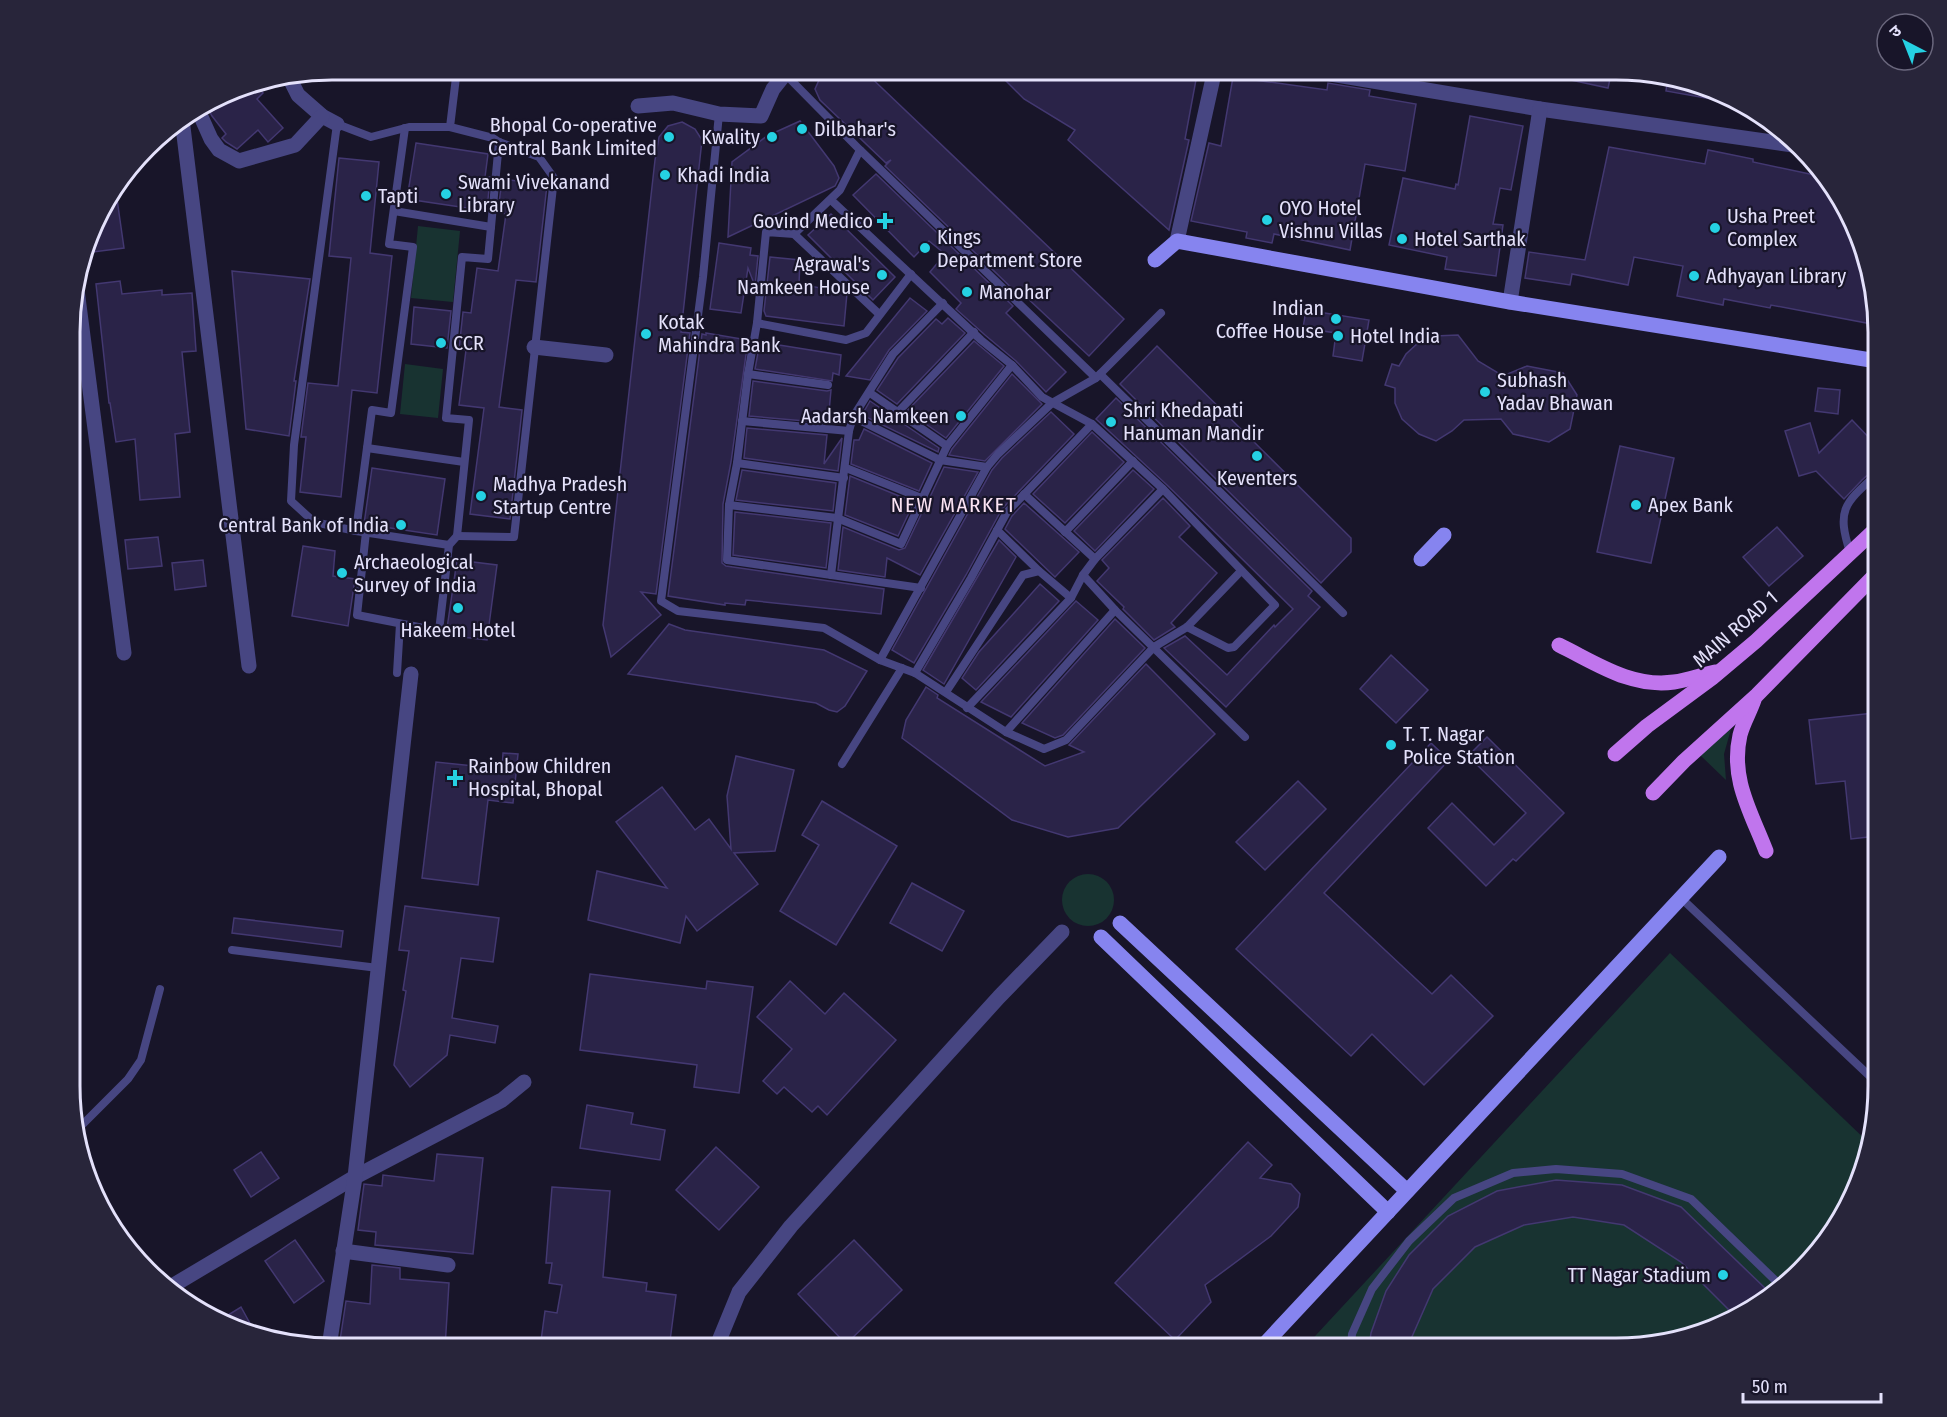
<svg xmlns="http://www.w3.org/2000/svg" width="1947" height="1417" viewBox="0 0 1947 1417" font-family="'Fira Sans Condensed','Noto Sans Devanagari',sans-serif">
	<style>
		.green { fill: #183331 }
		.building { fill: #2a2348; stroke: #433871; stroke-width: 1.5 }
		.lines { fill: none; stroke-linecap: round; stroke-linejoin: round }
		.lane { stroke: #474682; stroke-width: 8 }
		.street { stroke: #474682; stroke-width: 15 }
		.secondary { stroke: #8684ef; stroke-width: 15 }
		.primary { stroke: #c075ed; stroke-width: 15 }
		.poi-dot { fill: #25d1e3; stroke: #181529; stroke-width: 2 }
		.labels { text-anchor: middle; stroke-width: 4.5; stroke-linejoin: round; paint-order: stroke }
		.poi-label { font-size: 20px; fill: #e4e1fb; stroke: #181529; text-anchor: start }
		.street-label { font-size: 20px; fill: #e4e1fb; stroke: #181529 }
		.neighbourhood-label { font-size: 21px; letter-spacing: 1.5px; fill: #fbe3f3; stroke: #181529 }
		.rim { fill: none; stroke: #e4e1fb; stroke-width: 3 }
	</style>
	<rect width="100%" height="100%" fill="#181529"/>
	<g class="green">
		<path d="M418 226 460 231 453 302 411 298Z"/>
		<path d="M405 364 443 369 438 418 400 414Z"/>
		<path d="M1731 729 1724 754 1726 780 1700 755Z"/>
		<circle cx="1088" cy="900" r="26"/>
		<path d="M1670 953 1869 1143 1864 1170 1824 1246 1732 1321 1616 1348H1304Z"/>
	</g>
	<g class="building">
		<path d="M824 69H862L1124 319 1089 356 1024 295 1021 297 885 166 891 160 886 163 820 100 815 89Z"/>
		<path d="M994 69H1198L1185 139 1189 140 1169 230 1068 140 1075 130 1024 99Z"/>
		<path d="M1553 70H1612L1608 88 1552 76Z"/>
		<path d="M1233 77 1327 90 1328 83 1370 90 1369 96 1416 104 1405 171 1365 164 1350 250 1274 234 1272 243 1246 238 1247 232 1191 221 1209 143 1221 146Z"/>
		<path d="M1668 77 1700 83 1723 95 1722 101 1666 91Z"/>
		<path d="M255 84 263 93 257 99 283 128 268 142 258 130 237 149 226 142 222 138 226 134 212 116 206 105 220 96 223 100 238 88Z"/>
		<path d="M1470 116 1523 126 1511 190 1500 188 1493 224 1503 225 1496 276 1445 269 1447 257 1389 245 1403 178 1455 189 1456 184 1458 185Z"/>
		<path d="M800 121 834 166 839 178 835 186 728 237 732 162 767 136Z"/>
		<path d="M682 122 695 129 702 140 681 332 690 333 656 594 641 592 661 615 611 657 603 625 655 160 659 137 668 126Z"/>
		<path d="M416 143 488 154 485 177H490L487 211 407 199Z"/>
		<path d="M1609 147 1705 164 1708 150 1753 159V162L1819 176 1851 215 1877 314V325L1771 305 1770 308 1724 299 1723 305 1677 296 1683 266 1634 257 1628 285 1572 274 1570 285 1525 278 1529 252 1585 260Z"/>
		<path d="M339 158 379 162 370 253 392 256 377 393 352 390 341 497 300 492 306 437H301L308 383 338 386 351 258 329 256Z"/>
		<path d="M876 174 1013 306 1006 313 1066 372 1046 392 1016 361 985 335 956 309 961 303 930 272 945 254 929 241 914 257 853 195Z"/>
		<path d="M502 179 547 185 536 282 516 280 499 407 522 410 510 519 470 514 484 408 459 405 466 350 459 349 463 312 471 313 477 268 498 271 506 214 498 212Z"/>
		<path d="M117 199 124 248 93 252 90 235 96 215 107 201Z"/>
		<path d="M831 214 895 277 873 300 808 235Z"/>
		<path d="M719 243 751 248 750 255 758 256 755 286 748 268 741 313 710 309Z"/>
		<path d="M770 257 800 260 799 284 847 293 844 326 766 316 764 311Z"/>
		<path d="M232 271 310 279 294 381H296L289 436 246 429Z"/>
		<path d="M120 281 122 294 162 290V295L192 293 196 351 182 352 190 432 175 434 180 497 140 500 135 439 116 442 110 403H109L96 284Z"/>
		<path d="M910 298 927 311 889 350 870 380 846 376Z"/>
		<path d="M414 307 451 311 447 348 411 344Z"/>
		<path d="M1306 310 1369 320 1362 361 1333 356 1336 333 1303 328Z"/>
		<path d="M948 318 965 333 897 404 877 390 898 358 936 319 942 324Z"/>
		<path d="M706 333 748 340 731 462 723 504 722 563 726 566 884 589 881 614 746 600 745 605 725 603V605L668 596 702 334 706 335Z"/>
		<path d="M1458 335 1478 361 1503 376 1527 366 1563 373 1577 395 1570 429 1549 442 1513 434 1501 419 1464 420 1452 431 1436 441 1419 434 1402 419 1395 403V388L1385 385 1392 364 1399 366 1406 354 1417 344 1434 336Z"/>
		<path d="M974 341 1004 366 946 438 907 411Z"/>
		<path d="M760 342 841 355 839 375 833 373 832 381 755 369Z"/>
		<path d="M1157 346 1351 538V552L1321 583 1120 384Z"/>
		<path d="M1012 374 1042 404 985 461 949 455 952 449Z"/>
		<path d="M753 381 827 391 831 390 828 423 749 416Z"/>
		<path d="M1818 388 1840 390 1838 414 1815 411Z"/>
		<path d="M1116 398 1312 591 1308 596 1320 607 1226 707 1164 648 1185 636 1227 675 1274 625 1275 627 1293 609 1167 485 1096 419Z"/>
		<path d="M870 401 939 448 938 452 862 415Z"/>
		<path d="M1051 412 1074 434 1002 509 966 575 914 663 892 650 992 470 1002 458Z"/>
		<path d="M1852 420 1877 446V468L1873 470 1862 480 1844 499 1816 471 1799 476 1785 431 1810 423 1819 453Z"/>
		<path d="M747 428 827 435 824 464 842 438 838 471 744 458Z"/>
		<path d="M864 429 932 463 919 491 851 464 854 440H859Z"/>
		<path d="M1092 432 1124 462 1065 523 1033 494Z"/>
		<path d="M1620 446 1674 458 1651 563 1597 552Z"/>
		<path d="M944 467 978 472 920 575 887 558 885 577 838 570 843 527 899 550 905 548 926 504 929 502 930 497Z"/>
		<path d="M372 468 445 479 437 535 364 524Z"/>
		<path d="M742 470 836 483 833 511 736 500Z"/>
		<path d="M1133 470 1154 489 1095 551 1074 531Z"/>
		<path d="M850 476 914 502 898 536 845 515Z"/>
		<path d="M1163 498 1190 526 1179 537 1217 573 1171 623 1175 627 1154 640 1123 609 1124 607 1097 581 1109 568 1102 560Z"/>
		<path d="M1024 503 1079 552 1055 577 1005 529 1012 516Z"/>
		<path d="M735 512 831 523 826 568 733 555Z"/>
		<path d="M1777 527 1803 556 1769 586 1743 557Z"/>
		<path d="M158 537 162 566 128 569 125 540Z"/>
		<path d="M999 540 1016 557 944 684 923 670Z"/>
		<path d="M303 546 335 551 333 576 355 579 348 626 292 616Z"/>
		<path d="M203 560 206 586 175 590 172 563Z"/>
		<path d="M457 560 497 565 487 640 446 635Z"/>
		<path d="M1040 584 1059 601 976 690 962 678 979 652Z"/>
		<path d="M1076 601 1098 620 1011 717 981 702Z"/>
		<path d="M1115 619 1145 648 1063 735 1055 738 1022 723Z"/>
		<path d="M669 624 685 630 824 650 867 671 845 706 837 712 829 710 816 703 628 674Z"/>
		<path d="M1391 655 1428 690 1396 723 1360 689Z"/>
		<path d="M1146 664 1215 734 1118 828 1068 837 1012 820 902 738 906 720 926 687 938 695 937 698 1045 766 1084 752 1069 745Z"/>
		<path d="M1874 713 1877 744V836L1851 839 1845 781 1816 784 1809 720Z"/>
		<path d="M1487 737 1564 813 1516 861 1513 859 1486 886 1428 828 1452 803 1494 845 1526 813 1468 756Z"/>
		<path d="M1431 743 1449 760 1324 893 1432 994 1451 975 1493 1016 1424 1085 1372 1034 1351 1056 1236 949Z"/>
		<path d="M503 753 518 754 513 803 488 800 478 885 422 878 436 762 502 769Z"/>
		<path d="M736 756 794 770 775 851 734 853 758 884 697 931 686 916 680 943 588 920 597 871 667 888 616 822 662 787 695 830 709 819 731 849 727 796Z"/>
		<path d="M1298 781 1326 809 1265 870 1236 842Z"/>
		<path d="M822 801 897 846 836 945 780 911 819 845 802 835Z"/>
		<path d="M912 883 964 911 942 951 890 923Z"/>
		<path d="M405 906 499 918 493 962 461 958 452 1018 498 1026 495 1043 450 1035 447 1055 410 1087 394 1065 406 991 403 990 409 951 399 950Z"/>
		<path d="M234 918 343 931 341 947 232 933Z"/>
		<path d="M590 974 706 989 707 981 753 987 739 1093 694 1087 697 1065 580 1050Z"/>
		<path d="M790 981 825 1014 844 993 896 1040 827 1115 818 1106 812 1112 784 1087 777 1094 763 1081 792 1049 757 1017Z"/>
		<path d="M587 1105 633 1113 631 1124 665 1130 660 1160 580 1148Z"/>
		<path d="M1248 1142 1272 1165 1260 1178 1291 1184 1300 1194 1298 1207 1271 1236 1205 1285 1211 1302 1175 1340 1115 1283Z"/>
		<path d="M716 1147 759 1187 719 1230 676 1190Z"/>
		<path d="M261 1152 279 1178 251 1197 234 1170Z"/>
		<path d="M437 1154 483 1158 473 1254 375 1245 376 1232 358 1230 364 1184 382 1186 383 1175 434 1181Z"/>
		<path d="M1556 1180 1622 1185 1681 1207 1768 1291 1736 1317 1681 1262 1624 1225 1573 1217 1524 1225 1475 1247 1433 1289 1407 1348H1369L1371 1333 1386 1291 1409 1255 1448 1216 1497 1191Z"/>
		<path d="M552 1187 610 1191 603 1277 647 1283 646 1291 676 1295 670 1341 652 1338 651 1348H540L545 1311 557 1313 562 1285 549 1283 552 1263H546Z"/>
		<path d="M295 1240 324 1281 294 1303 265 1261Z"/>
		<path d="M854 1240 902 1290 846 1344 798 1294Z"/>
		<path d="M372 1265 400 1268V1279L449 1283 445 1348 339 1347 346 1301 370 1304Z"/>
		<path d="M241 1307 257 1336 247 1334 220 1320Z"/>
	</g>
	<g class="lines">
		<g class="lane">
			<path d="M785 74 860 150 1096 378"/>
			<path d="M719 114 703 277 661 601 678 611 824 628 880 660 915 673 1006 732 1044 749 1066 740 1154 647 1187 627 1241 571"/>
			<path d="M860 150 840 190 794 234 766 232 757 323 748 374 737 463 729 505 727 560 921 588"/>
			<path d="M831 200 981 340 1012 365 1042 397 1092 424 1163 489 1275 605 1234 647 1228 648 1187 627"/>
			<path d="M394 211 491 227"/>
			<path d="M794 234 879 314"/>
			<path d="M757 323 846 340 866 333 911 274"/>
			<path d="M748 374 828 385"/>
			<path d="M1100 374 1343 613"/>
			<path d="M870 393 947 446"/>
			<path d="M898 412 974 332"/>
			<path d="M853 417 940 460 987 467 998 454 1052 403 1096 378 1161 313"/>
			<path d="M742 421 849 431"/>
			<path d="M367 448 464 462"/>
			<path d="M737 463 844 478"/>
			<path d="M846 468 924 499"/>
			<path d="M1024 494 1095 559"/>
			<path d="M729 505 837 518 901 544 947 446 1012 365"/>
			<path d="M997 530 1039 571"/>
			<path d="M356 531 372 410 391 413 413 247 389 244 405 128"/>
			<path d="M366 532 357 615 439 631 449 545 457 536 469 420 446 418 462 257 488 259 499 142"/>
			<path d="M1065 532 1133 461"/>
			<path d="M457 536 514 537 554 178 539 157 499 142 493 138 450 127 457 69"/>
			<path d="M449 545 356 531 314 522 291 501 294 445 337 124 371 137 409 127H450"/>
			<path d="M1850 552C1836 509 1845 503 1877 474"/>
			<path d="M831 575 849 431 853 417 893 354 943 303"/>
			<path d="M1083 575 1115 610 1245 737"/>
			<path d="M880 660 987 467"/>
			<path d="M397 673 400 624"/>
			<path d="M915 673 971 578 1007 512 1092 424"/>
			<path d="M946 692 1023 575 1039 571 1071 598"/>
			<path d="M967 708 1071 598 1083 575 1095 559 1163 489"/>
			<path d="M1006 732 1115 610"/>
			<path d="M842 764 902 668"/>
			<path d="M1681 898 1877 1083"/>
			<path d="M232 950 378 968"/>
			<path d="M75 1132 128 1079 141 1060 160 989"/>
			<path d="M1351 1348 1352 1334 1372 1289 1409 1241 1454 1198 1513 1173 1556 1169 1622 1174 1691 1199 1778 1283"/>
		</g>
		<g class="street">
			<path d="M1301 69 1540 109 1793 145"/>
			<path d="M289 77 298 95 322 116 337 124"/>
			<path d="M638 106 673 103 719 114 761 116 773 89 789 69"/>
			<path d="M198 110 211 139 219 150 239 161 295 145 322 116"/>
			<path d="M182 119 249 666"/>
			<path d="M1177 241 1215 69"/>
			<path d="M76 282 124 653"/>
			<path d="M1510 302 1540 109"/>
			<path d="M534 347 606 355"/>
			<path d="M343 1251 448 1265"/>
			<path d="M167 1289 355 1177 502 1100 524 1082"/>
			<path d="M329 1347 355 1177 411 674"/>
			<path d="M716 1348 739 1292 791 1226 999 997 1062 932"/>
		</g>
		<g class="secondary">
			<path d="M1155 260 1177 241 1510 302 1877 361"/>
			<path d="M1421 559 1444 535"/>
			<path d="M1120 923 1407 1191"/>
			<path d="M1101 937 1388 1212"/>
			<path d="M1261 1348 1719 857"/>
		</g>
		<g class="primary">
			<path d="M1559 645C1596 663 1631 688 1674 682 1688 680 1701 675 1715 672"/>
			<path d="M1754 700C1750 712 1743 723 1740 735 1730 779 1751 812 1766 851"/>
			<path d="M1615 754 1647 726 1712 678 1756 641 1877 528"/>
			<path d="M1653 793 1684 761 1757 695 1877 573"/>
		</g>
	</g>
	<g class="poi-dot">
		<circle cx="802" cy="129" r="6"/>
		<circle cx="669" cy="137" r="6"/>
		<circle cx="772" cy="137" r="6"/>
		<circle cx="665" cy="175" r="6"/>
		<circle cx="446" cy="194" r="6"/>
		<circle cx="366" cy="196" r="6"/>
		<circle cx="1267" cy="220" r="6"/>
		<path d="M882 212h6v6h6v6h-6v6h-6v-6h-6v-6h6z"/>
		<circle cx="1715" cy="228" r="6"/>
		<circle cx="1402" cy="239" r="6"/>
		<circle cx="925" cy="248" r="6"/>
		<circle cx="882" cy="275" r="6"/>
		<circle cx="1694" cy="276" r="6"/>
		<circle cx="967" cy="292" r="6"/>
		<circle cx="1336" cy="319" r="6"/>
		<circle cx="646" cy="334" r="6"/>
		<circle cx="1338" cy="336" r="6"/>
		<circle cx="441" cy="343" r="6"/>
		<circle cx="1485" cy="392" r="6"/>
		<circle cx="961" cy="416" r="6"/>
		<circle cx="1111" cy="422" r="6"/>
		<circle cx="1257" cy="456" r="6"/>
		<circle cx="481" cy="496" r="6"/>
		<circle cx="1636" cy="505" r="6"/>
		<circle cx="401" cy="525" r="6"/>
		<circle cx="342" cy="573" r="6"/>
		<circle cx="458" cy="608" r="6"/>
		<circle cx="1391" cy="745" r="6"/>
		<path d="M452 769h6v6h6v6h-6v6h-6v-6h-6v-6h6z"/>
		<circle cx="1723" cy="1275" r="6"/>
	</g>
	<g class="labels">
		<g class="poi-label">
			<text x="657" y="132" text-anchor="end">Bhopal Co-operative<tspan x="657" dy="23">Central Bank Limited</tspan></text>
			<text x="814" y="136">Dilbahar's</text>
			<text x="760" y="144" text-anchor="end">Kwality</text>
			<text x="677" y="182">Khadi India</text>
			<text x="458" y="189">Swami Vivekanand<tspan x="458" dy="23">Library</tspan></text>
			<text x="378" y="203">Tapti</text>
			<text x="1279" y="215">OYO Hotel<tspan x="1279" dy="23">Vishnu Villas</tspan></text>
			<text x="1727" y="223">Usha Preet<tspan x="1727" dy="23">Complex</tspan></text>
			<text x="873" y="228" text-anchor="end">Govind Medico</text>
			<text x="937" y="244">Kings<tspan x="937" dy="23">Department Store</tspan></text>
			<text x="1414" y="246">Hotel Sarthak</text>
			<text x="870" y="271" text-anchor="end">Agrawal's<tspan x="870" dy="23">Namkeen House</tspan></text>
			<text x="1706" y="283">Adhyayan Library</text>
			<text x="979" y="299">Manohar</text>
			<text x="1324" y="315" text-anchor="end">Indian<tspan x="1324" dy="23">Coffee House</tspan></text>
			<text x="658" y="329">Kotak<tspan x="658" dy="23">Mahindra Bank</tspan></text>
			<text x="1350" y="343">Hotel India</text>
			<text x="453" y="350">CCR</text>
			<text x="1497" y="387">Subhash<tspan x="1497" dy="23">Yadav Bhawan</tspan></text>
			<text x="1123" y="417">Shri Khedapati<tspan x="1123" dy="23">Hanuman Mandir</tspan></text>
			<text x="949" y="423" text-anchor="end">Aadarsh Namkeen</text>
			<text x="1257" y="485" text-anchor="middle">Keventers</text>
			<text x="493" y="491">Madhya Pradesh<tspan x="493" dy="23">Startup Centre</tspan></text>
			<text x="1648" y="512">Apex Bank</text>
			<text x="389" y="532" text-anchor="end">Central Bank of India</text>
			<text x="354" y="569">Archaeological<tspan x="354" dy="23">Survey of India</tspan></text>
			<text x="458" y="637" text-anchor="middle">Hakeem Hotel</text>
			<text x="1403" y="741">T. T. Nagar<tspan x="1403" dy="23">Police Station</tspan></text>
			<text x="468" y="773">Rainbow Children<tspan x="468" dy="23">Hospital, Bhopal</tspan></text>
			<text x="1711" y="1282" text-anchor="end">TT Nagar Stadium</text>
		</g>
		<g class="street-label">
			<text transform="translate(1735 629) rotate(-41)" y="7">MAIN ROAD 1</text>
		</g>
		<g class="neighbourhood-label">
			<text x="954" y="512">NEW MARKET</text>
		</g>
	</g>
	<path d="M0 0H1947V1417H0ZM332 80H1616A252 252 0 0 1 1868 332V1086A252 252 0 0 1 1616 1338H332A252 252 0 0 1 80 1086V332A252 252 0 0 1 332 80Z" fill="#28253a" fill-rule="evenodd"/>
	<path class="rim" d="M332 80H1616A252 252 0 0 1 1868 332V1086A252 252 0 0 1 1616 1338H332A252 252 0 0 1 80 1086V332A252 252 0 0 1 332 80Z"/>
	<g transform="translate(1905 42) rotate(318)"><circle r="28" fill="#181529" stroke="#6a677d" stroke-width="1.5"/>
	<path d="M0-4.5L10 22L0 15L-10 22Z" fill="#25d1e3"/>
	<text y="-9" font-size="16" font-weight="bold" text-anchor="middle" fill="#e4e1fb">उ</text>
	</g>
	<path d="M1743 1393v9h138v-9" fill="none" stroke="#e4e1fb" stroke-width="3"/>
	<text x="1752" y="1393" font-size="18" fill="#e4e1fb" stroke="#181529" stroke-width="4.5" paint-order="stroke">50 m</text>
</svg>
